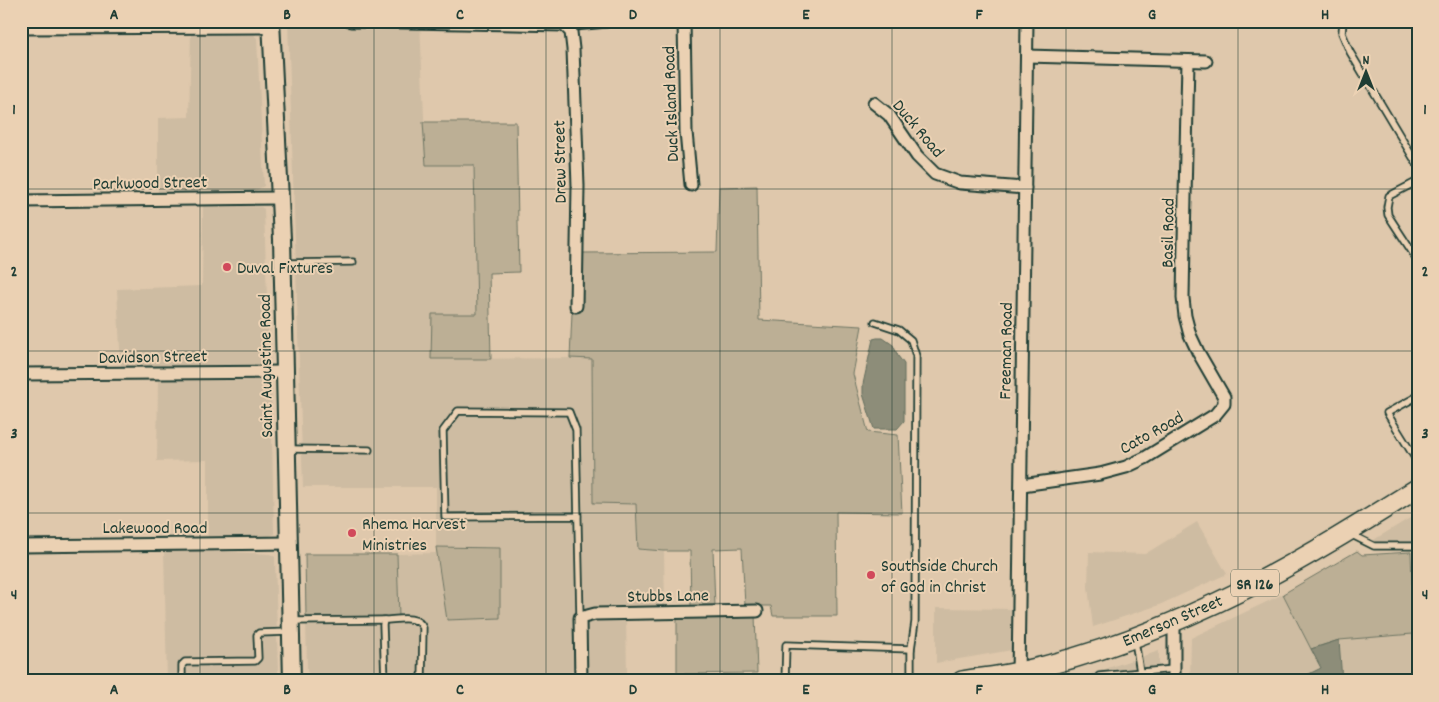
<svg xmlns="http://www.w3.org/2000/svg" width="1439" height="702" viewBox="0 0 1439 702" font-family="Dekko,sans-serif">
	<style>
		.built { fill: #cebca2 }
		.green { fill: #bcaf95; stroke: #6e7664 }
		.water { fill: #8d8d79; stroke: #616d5d }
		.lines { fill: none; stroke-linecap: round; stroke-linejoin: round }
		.lane-casing { stroke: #1f3d34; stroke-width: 9 }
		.street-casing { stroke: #1f3d34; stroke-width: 15 }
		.secondary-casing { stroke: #1f3d34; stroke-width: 20 }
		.primary-casing { stroke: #1f3d34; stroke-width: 22 }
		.lane { stroke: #ebd1b3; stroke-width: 5.5 }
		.street { stroke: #ebd1b3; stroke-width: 11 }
		.secondary { stroke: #ebd1b3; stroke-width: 16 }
		.primary { stroke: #ebd1b3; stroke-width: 19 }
		.grid { fill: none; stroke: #1f3d34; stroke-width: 1; stroke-opacity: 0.55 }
		.poi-dot { fill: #d1495b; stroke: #ebd1b3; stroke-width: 2 }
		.labels { text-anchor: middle; stroke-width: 4; stroke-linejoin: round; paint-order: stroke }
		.shield { fill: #ebd1b3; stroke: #5c695a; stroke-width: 1 }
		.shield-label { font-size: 16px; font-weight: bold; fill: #1f3d34 }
		.street-label { font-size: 18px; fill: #1f3d34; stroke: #ebd1b3 }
		.poi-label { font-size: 18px; fill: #1f3d34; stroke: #ebd1b3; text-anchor: start }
		.neatline { fill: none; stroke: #1f3d34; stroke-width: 2 }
		.grid-label { font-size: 16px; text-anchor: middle; font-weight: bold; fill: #1f3d34 }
	</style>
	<rect width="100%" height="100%" fill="#dfc8ac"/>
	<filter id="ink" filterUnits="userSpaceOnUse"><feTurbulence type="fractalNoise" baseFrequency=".02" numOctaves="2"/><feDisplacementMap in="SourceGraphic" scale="10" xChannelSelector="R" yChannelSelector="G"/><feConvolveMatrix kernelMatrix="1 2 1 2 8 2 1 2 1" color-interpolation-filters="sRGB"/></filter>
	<g filter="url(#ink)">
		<g class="built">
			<path d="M288 21H420L426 165H474L477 314 432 359 592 358 593 503 636 504 638 549 664 551 665 608 576 609 575 669 568 675H493L319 680 307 672 306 617H399L397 554 436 553 447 620 500 618V548L436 547V487H303Z"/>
			<path d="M191 34 254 35 257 38 264 186 255 191 158 196V118L189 117Z"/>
			<path d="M203 204 261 207 264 209 269 357 266 365 248 368 121 369 117 289 202 286Z"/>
			<path d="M158 378 259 380 268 381 271 385 274 534 262 539 208 541V460L157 461Z"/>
			<path d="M1418 513V543L1375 544 1372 541Z"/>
			<path d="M1197 522 1227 574 1159 605 1093 627 1088 587 1089 552 1145 554Z"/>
			<path d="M164 551H213L270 554 275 557 278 673 273 681H167Z"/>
			<path d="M1411 552H1418V634H1414L1416 681H1342L1339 640 1413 633Z"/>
			<path d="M1283 594 1322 668 1295 681H1190L1191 638Z"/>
			<path d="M936 608 1015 609V637L1012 650 936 663Z"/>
			<path d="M595 617 626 618 627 674H590L587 671 586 624Z"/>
			<path d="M1159 651V681H1069Z"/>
		</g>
		<g class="green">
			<path d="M423 122H516L519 272 489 273 491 359H431L432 314H477L474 165H426Z"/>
			<path d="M757 186 759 320 862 326 853 374 868 432 898 435 902 513 836 512 837 616H773L771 606H745L742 548 713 549 715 607H691L690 551H664L638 549 636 504 593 503 592 359 570 358 572 313 581 312 582 253 717 252 719 187Z"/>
			<path d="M436 547 500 548V618L447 620Z"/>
			<path d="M1357 551 1362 555 1411 552 1414 633 1418 634V681H1416L1413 634 1339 640 1311 649 1283 594Z"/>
			<path d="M305 554H397L399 617H306Z"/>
			<path d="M755 615 757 673 677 674V617Z"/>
		</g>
		<g class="water">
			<path d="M877 338H883L893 345 898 356 904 364V421L897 429H874L863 394V384L873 339Z"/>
			<path d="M1339 640 1342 681H1295L1321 668 1311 649Z"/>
		</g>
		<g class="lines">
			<defs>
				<g id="lane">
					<path d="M1343 21 1342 33 1350 52 1418 166"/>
					<path d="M1418 181 1389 196 1387 207 1388 215 1418 261"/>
					<path d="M285 263 353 262"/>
					<path d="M875 322 899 330 911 340 916 356 915 622 911 649V681"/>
					<path d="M1418 396 1387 413 1418 463"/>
					<path d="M289 449 369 450"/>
					<path d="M578 516 445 517 443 431 458 411 569 412 576 430 580 618"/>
					<path d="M1350 534 1374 546H1418"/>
					<path d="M293 621 384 620"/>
					<path d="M1135 641 1140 672"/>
					<path d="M1099 676 1174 669"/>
					<path d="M182 681V665L185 662 255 661 258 658 257 635 259 633 289 632"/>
					<path d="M385 681 383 625 384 620C396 620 418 614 423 628L422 681"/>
					<path d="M785 681 786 645 911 649"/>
				</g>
				<g id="street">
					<path d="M351 21 564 25 607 21"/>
					<path d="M560 21 571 32 573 49 578 186 576 306"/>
					<path d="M684 21 686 132 691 185"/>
					<path d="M844 21 848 22"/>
					<path d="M21 28 271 27"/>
					<path d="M1027 56 1206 61"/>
					<path d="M874 103 889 115 917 156 935 174 960 183 1025 188"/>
					<path d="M21 201 280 198"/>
					<path d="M21 374 285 372"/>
					<path d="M1022 485 1100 474 1126 467 1145 458 1215 415 1224 404V397L1198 352 1190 335 1185 316 1183 298 1184 242 1188 61"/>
					<path d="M21 546 289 543"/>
					<path d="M1174 621V681"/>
					<path d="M1018 677 1027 21"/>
					<path d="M581 681 580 618 595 614 757 611"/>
				</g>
				<path id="secondary" d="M271 21 282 239 292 681"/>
				<path id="primary" d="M962 681C981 678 1000 676 1019 672 1098 655 1175 624 1247 588 1306 558 1362 523 1418 488"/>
			</defs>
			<use href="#lane" class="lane-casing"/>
			<use href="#street" class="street-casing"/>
			<use href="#secondary" class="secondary-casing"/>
			<use href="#primary" class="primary-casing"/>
			<use href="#lane" class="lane"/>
			<use href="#street" class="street"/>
			<use href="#secondary" class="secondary"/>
			<use href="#primary" class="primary"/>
		</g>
	</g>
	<path class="grid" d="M200 21V681M374 21V681M546 21V681M720 21V681M892 21V681M1066 21V681M1238 21V681M21 189H1418M21 351H1418M21 513H1418"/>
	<g class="poi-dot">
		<circle cx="227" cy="267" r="5"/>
		<circle cx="352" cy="533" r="5"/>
		<circle cx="871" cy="575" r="5"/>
	</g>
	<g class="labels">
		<rect class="shield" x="1231" y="569.5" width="48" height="27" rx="4"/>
		<g class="shield-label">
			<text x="1255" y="589">SR 126</text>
		</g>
		<g class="street-label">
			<text transform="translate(670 104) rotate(-92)" y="6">Duck Island Road</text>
			<text transform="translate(919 128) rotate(50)" y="6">Duck Road</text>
			<text transform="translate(559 162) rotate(-91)" y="6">Drew Street</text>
			<text transform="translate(150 182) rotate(-1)" y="6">Parkwood Street</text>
			<text transform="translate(1167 233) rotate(-89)" y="6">Basil Road</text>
			<text transform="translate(1005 351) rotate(-89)" y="6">Freeman Road</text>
			<text transform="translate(153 356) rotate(-1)" y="6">Davidson Street</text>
			<text transform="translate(265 366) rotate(-91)" y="6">Saint Augustine Road</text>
			<text transform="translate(1151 432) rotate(-29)" y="6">Cato Road</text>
			<text x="155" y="533">Lakewood Road</text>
			<text transform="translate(668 595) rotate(-1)" y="6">Stubbs Lane</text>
			<text transform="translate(1172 620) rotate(-23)" y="6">Emerson Street</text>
		</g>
		<g class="poi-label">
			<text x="237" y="273">Duval Fixtures</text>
			<text x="362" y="529">Rhema Harvest<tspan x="362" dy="21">Ministries</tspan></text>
			<text x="881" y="571">Southside Church<tspan x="881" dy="21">of God in Christ</tspan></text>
		</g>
	</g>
	<rect width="1439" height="702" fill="none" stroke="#ebd1b3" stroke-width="55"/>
	<g transform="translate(1366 72)" stroke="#ebd1b3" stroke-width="4" paint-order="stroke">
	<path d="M0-4L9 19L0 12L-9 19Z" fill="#1f3d34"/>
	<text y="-8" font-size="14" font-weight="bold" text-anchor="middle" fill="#1f3d34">N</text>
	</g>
	<rect x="28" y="28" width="1384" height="646" class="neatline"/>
	<g class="grid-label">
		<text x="114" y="19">A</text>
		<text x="287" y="19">B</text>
		<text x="460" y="19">C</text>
		<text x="633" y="19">D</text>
		<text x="806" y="19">E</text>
		<text x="979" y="19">F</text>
		<text x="1152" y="19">G</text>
		<text x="1325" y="19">H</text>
		<text x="14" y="114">1</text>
		<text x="1425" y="114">1</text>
		<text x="14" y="276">2</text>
		<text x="1425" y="276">2</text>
		<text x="14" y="438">3</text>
		<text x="1425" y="438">3</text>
		<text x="14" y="599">4</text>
		<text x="1425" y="599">4</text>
		<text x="114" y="694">A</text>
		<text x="287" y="694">B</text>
		<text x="460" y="694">C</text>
		<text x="633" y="694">D</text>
		<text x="806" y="694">E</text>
		<text x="979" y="694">F</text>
		<text x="1152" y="694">G</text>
		<text x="1325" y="694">H</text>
	</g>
</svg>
